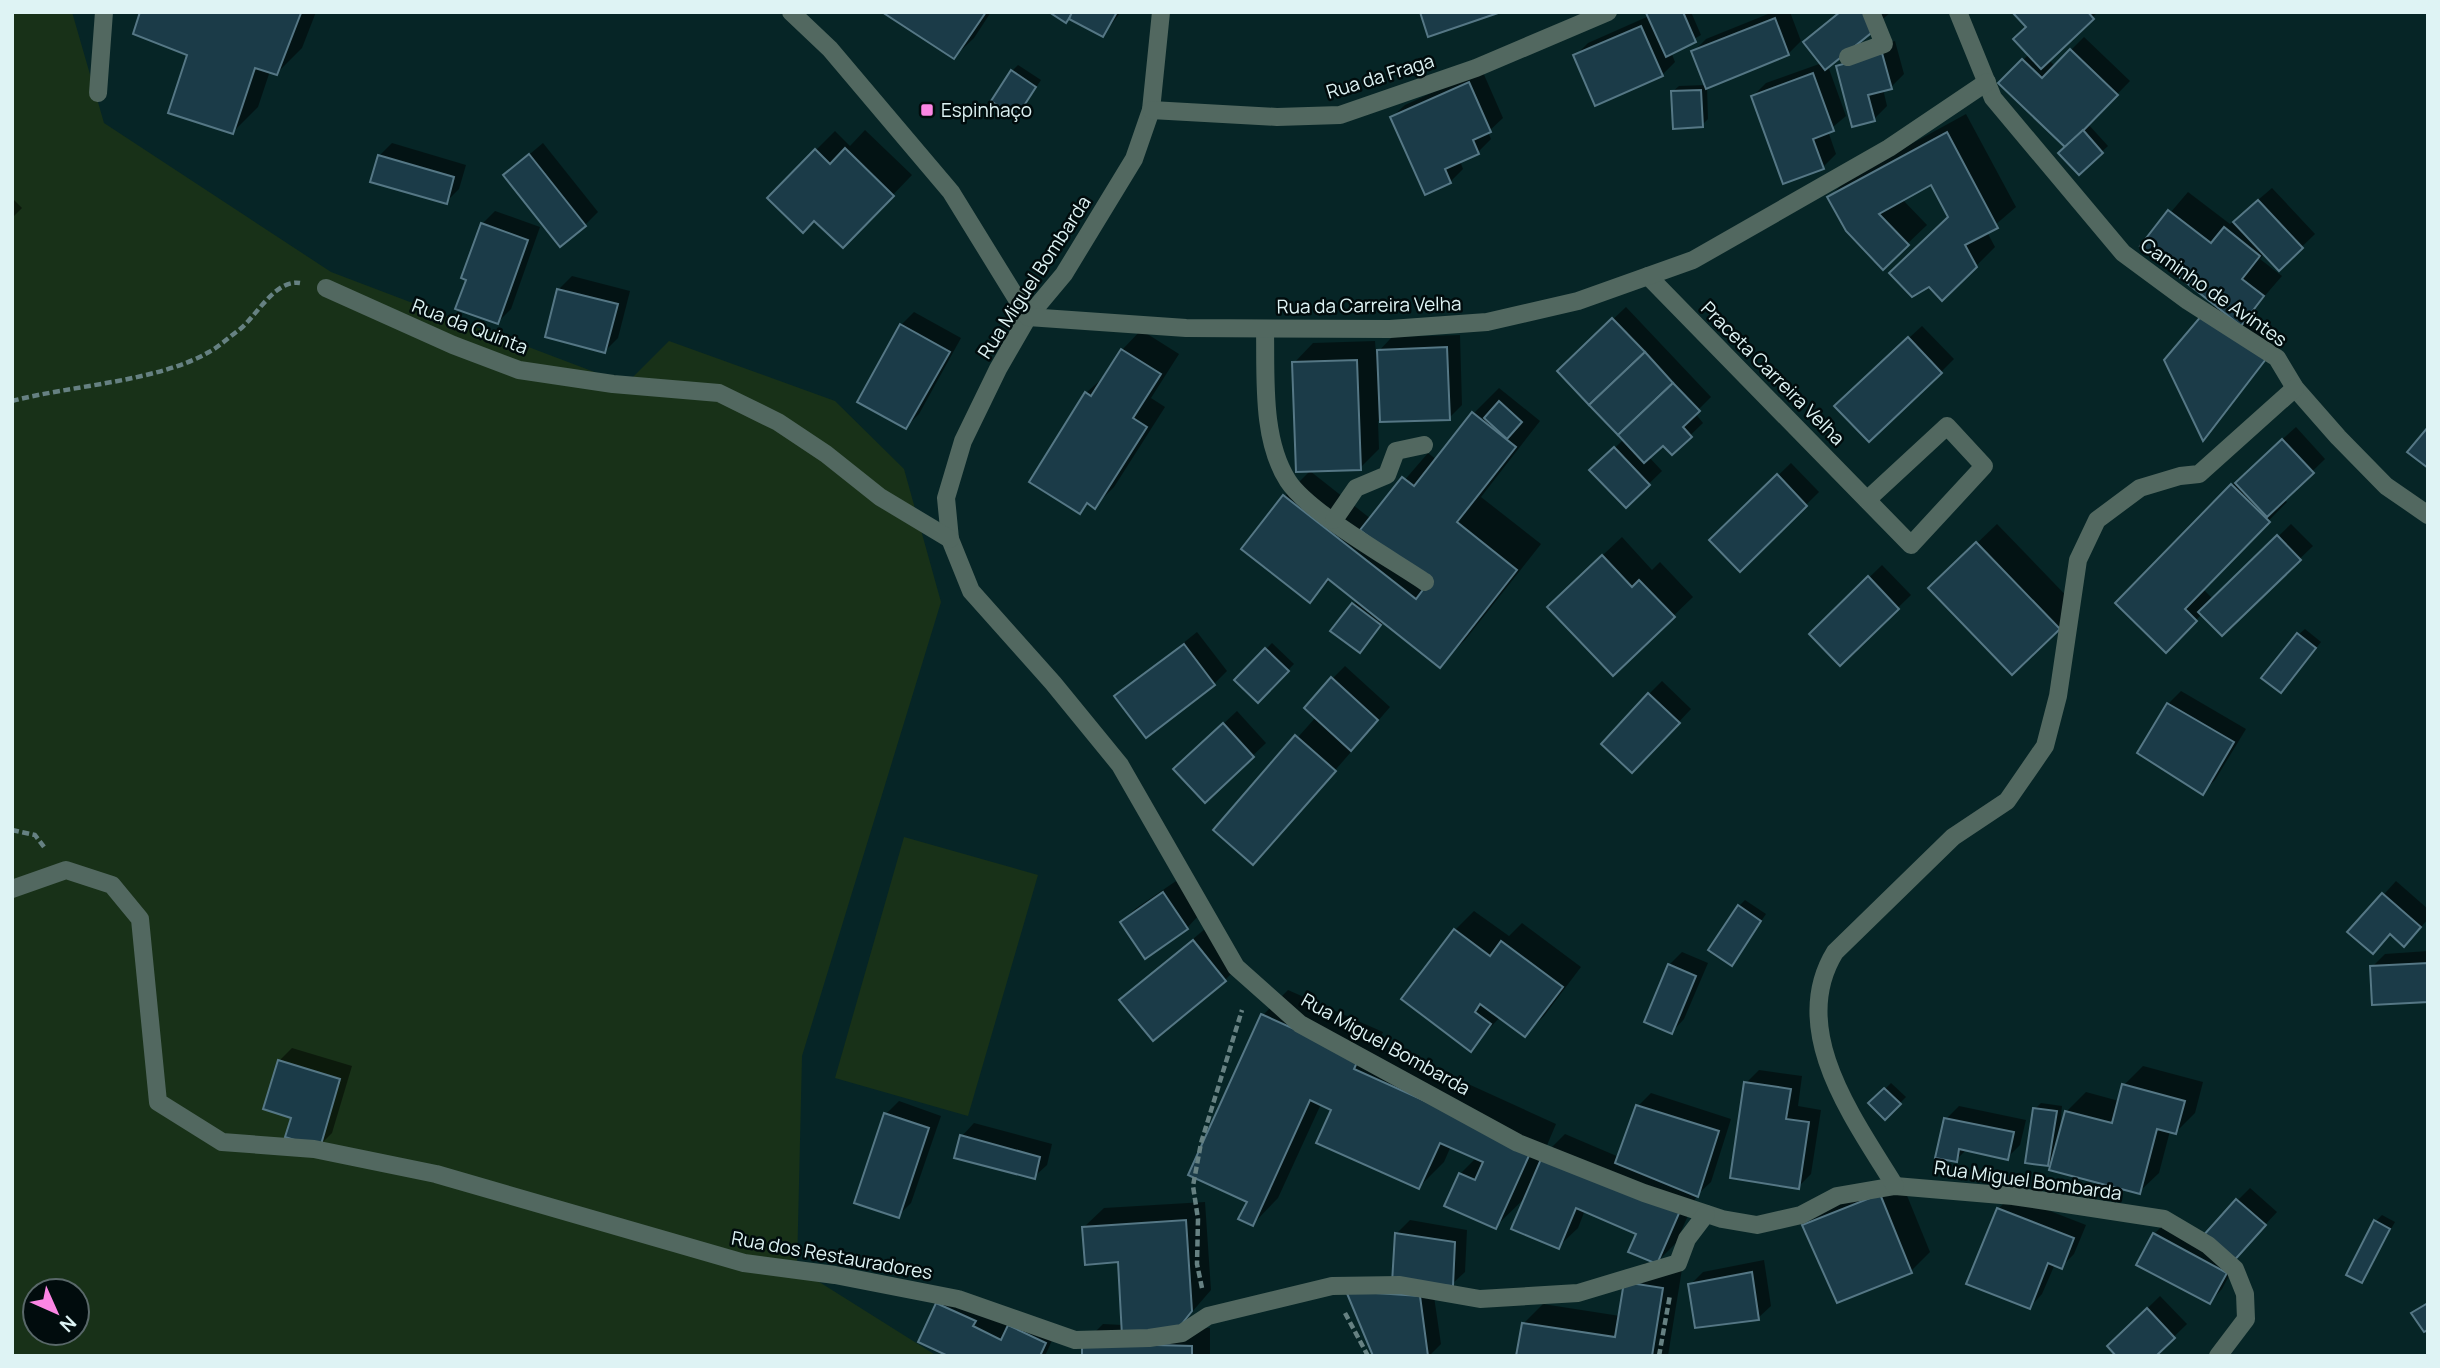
<svg xmlns="http://www.w3.org/2000/svg" width="2440" height="1368" viewBox="0 0 2440 1368" font-family="Manrope,sans-serif">
	<style>
		.green { fill: #183118; fill-rule: evenodd }
		.shadow { fill: #0007 }
		.building { fill: #1b3b48; stroke: #557785; stroke-width: 2 }
		.lines { fill: none; stroke-linecap: round; stroke-linejoin: round }
		.path { stroke: #668182; stroke-width: 4.5; stroke-dasharray: 7 3.5; stroke-linecap: butt }
		.lane { stroke: #526860; stroke-width: 18 }
		.street { stroke: #526860; stroke-width: 18 }
		.poi-dot { fill: #fc86e4; stroke: #010c0d; stroke-width: 2.5 }
		.labels { text-anchor: middle; stroke-width: 5; stroke-linejoin: round; paint-order: stroke }
		.street-label { font-size: 19px; fill: #def3f4; stroke: #010c0d }
		.poi-label { font-size: 19px; fill: #def3f4; stroke: #010c0d; text-anchor: start }
	</style>
	<rect width="100%" height="100%" fill="#062526"/>
	<g class="green">
		<path d="M12 12H72L104 123 331 272 626 384 669 341 835 401 904 469 941 602 802 1056 797 1268 937 1356H12ZM35 1291H77V1333H35Z"/>
		<path d="M904 837 1038 875 968 1116 835 1078Z"/>
	</g>
	<g class="shadow">
		<path d="M142 12H316L302 48 277 73 270 71 258 107 233 132 189 53Z"/>
		<path d="M886 12H991L974 38 954 57Z"/>
		<path d="M1052 12H1121L1103 35 1070 17Z"/>
		<path d="M1649 12H1691L1701 35 1671 52 1675 62 1662 75 1596 104 1575 56 1588 43 1649 16Z"/>
		<path d="M1773 12H1790L1801 41 1788 54 1707 86 1708 119 1702 125 1672 92 1679 86 1706 85 1693 52 1706 39Z"/>
		<path d="M1839 12H1891L1828 66 1846 116 1828 131 1836 154 1823 167 1753 96 1766 83 1822 63 1805 42Z"/>
		<path d="M2015 12H2098L2048 59 2055 66 2084 37 2130 81 2088 124 2108 146 2079 173 2067 146 2001 83 2029 54 2028 27Z"/>
		<path d="M1895 41 1904 74 1891 87 1883 89 1887 106 1874 119 1838 66 1851 53Z"/>
		<path d="M1018 65 1041 80 1021 110 1012 71Z"/>
		<path d="M1482 70 1503 118 1488 132 1491 139 1478 152 1460 161 1463 169 1450 182 1392 117 1405 105Z"/>
		<path d="M1966 114 2016 207 1987 232 1995 247 1976 266 1931 183 1902 199 1927 225 1883 267 1829 197 1849 178Z"/>
		<path d="M865 130 912 175 862 227 816 150 835 131 850 146Z"/>
		<path d="M392 143 466 165 459 189 446 202 379 156Z"/>
		<path d="M543 143 598 212 585 225 505 175Z"/>
		<path d="M2272 188 2315 234 2279 269 2265 253 2260 259 2282 276 2243 321 2277 345 2203 438V316L2216 303 2142 246 2188 192 2230 224Z"/>
		<path d="M12 198 22 208 12 218Z"/>
		<path d="M495 211 540 227 511 309 498 322 468 279 482 224Z"/>
		<path d="M572 276 630 291 618 338 605 351 547 336 559 289Z"/>
		<path d="M1626 307 1711 397 1695 413 1703 423 1672 453 1663 443 1649 457 1662 471 1626 506 1592 470 1624 439 1572 358Z"/>
		<path d="M914 312 961 338 919 414 906 427 901 325Z"/>
		<path d="M1922 326 1954 359 1941 372 1849 393Z"/>
		<path d="M1141 330 1179 354 1151 398 1165 407 1114 487 1095 506 1089 502 1080 512 1086 393 1106 375 1122 350Z"/>
		<path d="M1460 335 1462 405 1449 418 1378 421 1379 449 1360 468 1294 363 1313 343 1375 341 1376 354 1392 337Z"/>
		<path d="M1499 388 1540 421 1481 497 1541 544 1465 640 1440 665 1384 621 1360 651 1353 605 1358 600 1331 579 1309 600 1244 548 1285 496 1310 471 1371 519 1428 453 1437 460 1474 413Z"/>
		<path d="M2296 427 2325 459 2284 499 2287 502 2202 588 2213 599 2291 524 2313 546 2222 634 2202 614 2166 650 2232 485Z"/>
		<path d="M1791 463 1819 492 1740 570 1711 540Z"/>
		<path d="M1997 524 2078 608 2012 673 1950 569Z"/>
		<path d="M1622 537 1652 570 1660 562 1693 597 1613 674 1568 588Z"/>
		<path d="M1882 565 1911 595 1840 664 1811 634Z"/>
		<path d="M2305 629 2321 642 2286 685 2299 634Z"/>
		<path d="M1197 632 1227 671 1214 684 1117 696Z"/>
		<path d="M1272 643 1294 664 1258 701 1236 680Z"/>
		<path d="M1345 666 1390 707 1272 843 1215 830 1316 717 1332 679Z"/>
		<path d="M1662 681 1691 709 1645 758 1649 694Z"/>
		<path d="M2181 691 2246 729 2215 780 2202 793 2140 752 2168 704Z"/>
		<path d="M1237 711 1266 743 1205 801 1188 757Z"/>
		<path d="M1176 881 1199 915 1187 928 1122 922 1135 909Z"/>
		<path d="M2396 881 2428 909V919L2417 932H2350Z"/>
		<path d="M1745 900 1766 914 1732 964 1739 906Z"/>
		<path d="M1474 911 1509 936 1522 923 1581 967 1544 1016 1525 1035 1500 1017 1471 1049 1455 930Z"/>
		<path d="M1206 928 1238 967 1225 980 1121 1000Z"/>
		<path d="M2428 951V1000L2372 967 2385 954Z"/>
		<path d="M1682 952 1708 963 1684 1019 1672 1032 1669 965Z"/>
		<path d="M1288 990 1383 1032 1378 1043 1556 1124 1542 1157 1565 1134 1619 1157 1638 1106 1651 1093 1731 1119 1711 1182 1697 1195 1676 1243 1657 1262 1638 1233 1585 1210 1578 1228 1558 1247 1527 1196 1495 1227 1460 1174 1476 1158 1451 1146 1444 1162 1419 1187 1334 1109 1321 1104 1278 1198 1253 1224 1249 1201 1191 1174 1263 1015Z"/>
		<path d="M292 1048 352 1066 332 1133 319 1146 279 1061Z"/>
		<path d="M2143 1066 2203 1082 2195 1113 2176 1132 2170 1131 2159 1173 2139 1192 2054 1158 2048 1164 2035 1109 2041 1103 2062 1106 2059 1141 2067 1111 2086 1092 2119 1101 2124 1085Z"/>
		<path d="M1759 1070 1802 1076 1798 1106 1821 1110 1811 1174 1798 1187 1746 1083Z"/>
		<path d="M1891 1083 1906 1097 1885 1118 1871 1103Z"/>
		<path d="M899 1101 941 1116 911 1203 898 1216 886 1114Z"/>
		<path d="M1959 1106 2026 1120 2020 1145 2007 1158 1967 1149 1956 1160 1946 1119Z"/>
		<path d="M974 1123 1052 1144 1047 1165 1034 1177 962 1136Z"/>
		<path d="M1899 1176 1930 1252 1911 1271 1805 1226 1824 1206Z"/>
		<path d="M2250 1188 2277 1212 2235 1257 2238 1259 2222 1289 2210 1302 2154 1234 2167 1221 2210 1244 2238 1200Z"/>
		<path d="M2011 1196 2086 1225 2074 1254 2061 1267 2055 1264 2042 1294 2030 1307 1998 1209Z"/>
		<path d="M1205 1202 1211 1290 1179 1327 1210 1328V1356H1084V1343L1103 1324 1123 1325 1119 1261 1084 1227 1104 1208Z"/>
		<path d="M2382 1215 2395 1222 2361 1281 2376 1221Z"/>
		<path d="M1410 1220 1467 1230 1465 1272 1452 1284 1432 1283 1441 1344 1429 1356H1375L1348 1291 1394 1281 1397 1233Z"/>
		<path d="M1764 1260 1771 1306 1758 1318 1690 1285 1703 1272Z"/>
		<path d="M1645 1263 1682 1269 1668 1356H1518L1523 1324 1543 1304 1620 1316 1626 1283Z"/>
		<path d="M951 1291 1057 1329 1045 1356H952L938 1304Z"/>
		<path d="M2160 1296 2187 1324 2154 1356 2109 1346Z"/>
	</g>
	<g class="building">
		<path d="M140 12H299L301 13 277 75 255 68 233 134 168 113 187 55 133 34Z"/>
		<path d="M882 12H986L954 59Z"/>
		<path d="M1049 12H1073L1066 23Z"/>
		<path d="M1072 12H1117L1103 37 1069 19Z"/>
		<path d="M1420 12H1501L1428 37Z"/>
		<path d="M1683 12 1696 42 1666 57 1646 13Z"/>
		<path d="M1840 12H1869L1880 26 1825 70 1803 42Z"/>
		<path d="M2012 12H2088L2094 19 2041 69 2013 39 2026 27Z"/>
		<path d="M1775 18 1789 55 1706 89 1691 51Z"/>
		<path d="M1641 26 1663 76 1595 106 1573 55Z"/>
		<path d="M2070 49 2118 95 2066 148 1998 83 2022 59 2042 78Z"/>
		<path d="M1882 53 1892 89 1868 95 1875 121 1852 127 1836 66Z"/>
		<path d="M1011 70 1036 87 1016 118 991 101Z"/>
		<path d="M1813 73 1834 131 1813 139 1824 169 1783 184 1751 96Z"/>
		<path d="M1469 82 1491 132 1473 140 1479 154 1445 169 1451 183 1425 195 1390 117Z"/>
		<path d="M1701 90 1703 127 1673 129 1671 91Z"/>
		<path d="M2083 130 2103 153 2079 175 2058 153Z"/>
		<path d="M1947 132 1998 228 1965 245 1977 267 1942 301 1929 287 1912 297 1889 273 1948 217 1931 185 1879 214 1909 245 1883 270 1846 231 1827 197Z"/>
		<path d="M845 148 894 196 843 248 814 221 803 233 767 198 815 149 830 164Z"/>
		<path d="M529 154 586 226 560 247 503 175Z"/>
		<path d="M378 155 454 177 447 204 370 182Z"/>
		<path d="M2258 200 2303 248 2279 271 2233 222Z"/>
		<path d="M2168 210 2211 243 2224 227 2260 256 2242 279 2264 296 2241 326 2140 246Z"/>
		<path d="M481 223 528 240 498 324 455 309 466 280 461 278Z"/>
		<path d="M557 289 618 304 605 353 545 337Z"/>
		<path d="M2202 315 2266 359 2203 441 2164 360Z"/>
		<path d="M1612 318 1645 352 1589 405 1557 371Z"/>
		<path d="M900 324 950 352 906 429 857 402Z"/>
		<path d="M1908 337 1942 373 1869 442 1834 406Z"/>
		<path d="M1447 347 1450 420 1380 422 1377 350Z"/>
		<path d="M1121 349 1161 374 1133 418 1147 427 1095 509 1087 503 1080 514 1029 482 1085 392 1091 396Z"/>
		<path d="M1645 352 1673 383 1618 435 1589 405Z"/>
		<path d="M1357 360 1361 470 1296 472 1292 362Z"/>
		<path d="M1673 383 1700 411 1683 427 1692 437 1672 455 1663 446 1644 463 1618 435Z"/>
		<path d="M1499 401 1522 422 1507 439 1484 418Z"/>
		<path d="M1472 412 1516 447 1457 522 1517 570 1440 668 1328 579 1310 603 1241 549 1283 495 1416 599 1428 583 1360 530 1402 477 1414 486Z"/>
		<path d="M2428 427V468L2407 452Z"/>
		<path d="M2282 439 2314 473 2267 517 2235 483Z"/>
		<path d="M1614 447 1650 485 1626 508 1589 470Z"/>
		<path d="M1777 474 1807 506 1740 572 1709 540Z"/>
		<path d="M2231 484 2270 522 2185 609 2197 621 2166 653 2115 603Z"/>
		<path d="M2277 535 2301 560 2222 636 2198 612Z"/>
		<path d="M1976 542 2060 629 2012 675 1928 588Z"/>
		<path d="M1602 555 1632 587 1639 580 1675 617 1613 676 1547 607Z"/>
		<path d="M1868 576 1899 609 1840 666 1809 634Z"/>
		<path d="M1352 603 1381 625 1360 653 1330 631Z"/>
		<path d="M2297 633 2316 648 2281 693 2261 678Z"/>
		<path d="M1184 644 1215 685 1146 738 1114 696Z"/>
		<path d="M1265 648 1289 671 1258 703 1234 680Z"/>
		<path d="M1331 677 1378 720 1351 751 1304 708Z"/>
		<path d="M1648 693 1680 723 1632 773 1601 744Z"/>
		<path d="M2167 703 2234 742 2203 795 2137 753Z"/>
		<path d="M1223 723 1254 757 1205 803 1173 769Z"/>
		<path d="M1295 735 1336 771 1253 865 1213 830Z"/>
		<path d="M1163 892 1188 929 1145 959 1120 922Z"/>
		<path d="M2382 893 2421 927 2404 947 2390 934 2373 954 2347 932Z"/>
		<path d="M1738 905 1761 921 1732 966 1708 950Z"/>
		<path d="M1454 929 1490 956 1501 941 1563 987 1525 1037 1480 1004 1475 1012 1491 1024 1471 1052 1401 999Z"/>
		<path d="M1193 940 1226 981 1153 1041 1119 1000Z"/>
		<path d="M2428 963V1002L2372 1005 2370 966Z"/>
		<path d="M1668 964 1696 976 1672 1034 1644 1022Z"/>
		<path d="M1261 1014 1359 1058 1354 1069 1532 1149 1496 1229 1444 1206 1459 1173 1475 1180 1483 1162 1440 1143 1419 1189 1316 1143 1331 1110 1310 1100 1253 1226 1238 1219 1247 1202 1188 1175Z"/>
		<path d="M278 1060 340 1079 320 1148 285 1137 291 1118 263 1109Z"/>
		<path d="M1744 1082 1791 1089 1786 1119 1809 1122 1799 1189 1730 1178Z"/>
		<path d="M2122 1084 2185 1101 2176 1134 2157 1129 2140 1194 2049 1170 2065 1111 2112 1123Z"/>
		<path d="M1884 1088 1901 1104 1885 1120 1868 1103Z"/>
		<path d="M1636 1105 1719 1131 1698 1197 1615 1163Z"/>
		<path d="M2033 1108 2057 1111 2048 1166 2025 1163Z"/>
		<path d="M884 1113 929 1128 899 1218 854 1203Z"/>
		<path d="M1944 1118 2014 1132 2008 1160 1959 1149 1957 1162 1935 1158Z"/>
		<path d="M960 1135 1040 1157 1035 1179 954 1158Z"/>
		<path d="M1544 1152 1680 1211 1657 1264 1628 1252 1636 1234 1576 1208 1559 1249 1511 1229Z"/>
		<path d="M1880 1194 1912 1273 1837 1303 1802 1225Z"/>
		<path d="M2236 1199 2266 1225 2231 1264 2202 1237Z"/>
		<path d="M1997 1208 2074 1238 2062 1269 2048 1263 2030 1309 1966 1284Z"/>
		<path d="M1186 1220 1192 1311 1177 1330 1122 1336 1118 1262 1085 1265 1082 1227Z"/>
		<path d="M2374 1220 2390 1229 2362 1283 2346 1275Z"/>
		<path d="M1395 1233 1455 1242 1453 1286 1392 1283Z"/>
		<path d="M2153 1233 2227 1273 2210 1304 2136 1265Z"/>
		<path d="M1752 1272 1759 1320 1695 1328 1688 1284Z"/>
		<path d="M1624 1282 1663 1288 1652 1356H1516L1522 1323 1615 1337Z"/>
		<path d="M1346 1291 1420 1296 1428 1356H1373Z"/>
		<path d="M936 1303 976 1321 973 1326 1001 1340 1008 1325 1046 1343 1040 1356H948L918 1342Z"/>
		<path d="M2428 1303V1330L2424 1332 2411 1313Z"/>
		<path d="M2147 1308 2175 1338 2156 1356H2116L2107 1346Z"/>
		<path d="M1082 1343 1192 1346V1356H1082Z"/>
	</g>
	<g class="lines">
		<g class="path">
			<path d="M12 401C72 385 157 382 209 352 220 346 229 337 239 330 256 317 275 279 300 283"/>
			<path d="M12 830 35 835 44 847"/>
			<path d="M1202 1288 1197 1264 1198 1219 1193 1186 1201 1143 1242 1010"/>
			<path d="M1345 1313 1368 1356"/>
			<path d="M1659 1356 1670 1295"/>
		</g>
		<g class="lane">
			<path d="M98 93 104 12"/>
			<path d="M1265 329C1266 376 1261 439 1288 481 1308 512 1391 559 1425 582"/>
			<path d="M1334 520 1356 488 1387 475 1396 451 1424 445"/>
		</g>
		<g class="street">
			<path d="M791 12 830 49 951 192 1028 317"/>
			<path d="M1161 12 1151 110 1134 159 1064 274 1028 317 998 369 963 441 946 498 950 539 971 591 1053 683 1120 765 1236 967 1300 1024 1518 1143 1644 1193 1722 1219 1757 1225 1801 1215 1837 1196 1895 1186 2013 1196 2164 1219 2208 1245 2235 1269 2245 1294 2246 1319 2218 1356"/>
			<path d="M1958 12 1993 98 2123 253 2188 301 2277 358 2295 388 2338 437 2386 486 2428 515"/>
			<path d="M1848 57 1884 44 1871 12"/>
			<path d="M1151 110 1277 117 1340 115 1476 68 1608 12"/>
			<path d="M1648 276 1911 545 1984 466 1947 426 1868 499"/>
			<path d="M326 288 453 345 519 370 613 384 719 393 778 422 826 454 880 497 950 539"/>
			<path d="M1028 317 1186 328 1390 329 1487 322 1578 301 1693 260 1889 148 1987 82"/>
			<path d="M12 889 66 870 112 885 140 919 158 1102 222 1142 314 1149 436 1174 744 1263 835 1275 958 1299 1075 1340 1149 1338 1182 1333 1208 1316 1332 1286 1400 1285 1480 1299 1578 1293 1678 1263 1687 1239 1706 1214"/>
			<path d="M1895 1186C1854 1119 1787 1030 1835 952L1953 837 2007 801 2045 746 2058 696 2078 560 2097 520 2140 488 2180 476 2199 474 2295 388"/>
		</g>
	</g>
	<rect class="poi-dot" x="920" y="103" width="14" height="14" rx="3.5"/>
	<g class="labels">
		<g class="street-label">
			<text transform="translate(1380 76) rotate(-17)" y="7">Rua da Fraga</text>
			<text transform="translate(1034 277) rotate(-57)" y="7">Rua Miguel Bombarda</text>
			<text transform="translate(2214 292) rotate(35)" y="7">Caminho de Avintes</text>
			<text transform="translate(1369 305) rotate(-1)" y="7">Rua da Carreira Velha</text>
			<text transform="translate(470 326) rotate(21)" y="7">Rua da Quinta</text>
			<text transform="translate(1773 373) rotate(45)" y="7">Praceta Carreira Velha</text>
			<text transform="translate(1386 1044) rotate(29)" y="7">Rua Miguel Bombarda</text>
			<text transform="translate(2028 1180) rotate(8)" y="7">Rua Miguel Bombarda</text>
			<text transform="translate(832 1255) rotate(10)" y="7">Rua dos Restauradores</text>
		</g>
		<g class="poi-label">
			<text x="941" y="117">Espinhaço</text>
		</g>
	</g>
	<rect width="2440" height="1368" fill="none" stroke="#def3f4" stroke-width="28"/>
	<g transform="translate(56 1312) rotate(135)"><circle r="33" fill="#010c0d" stroke="#596869" stroke-width="2"/>
	<path d="M0-5L12 26L0 18L-12 26Z" fill="#fc86e4"/>
	<text y="-10" font-size="19" font-weight="bold" text-anchor="middle" fill="#def3f4">N</text>
	</g>
</svg>
